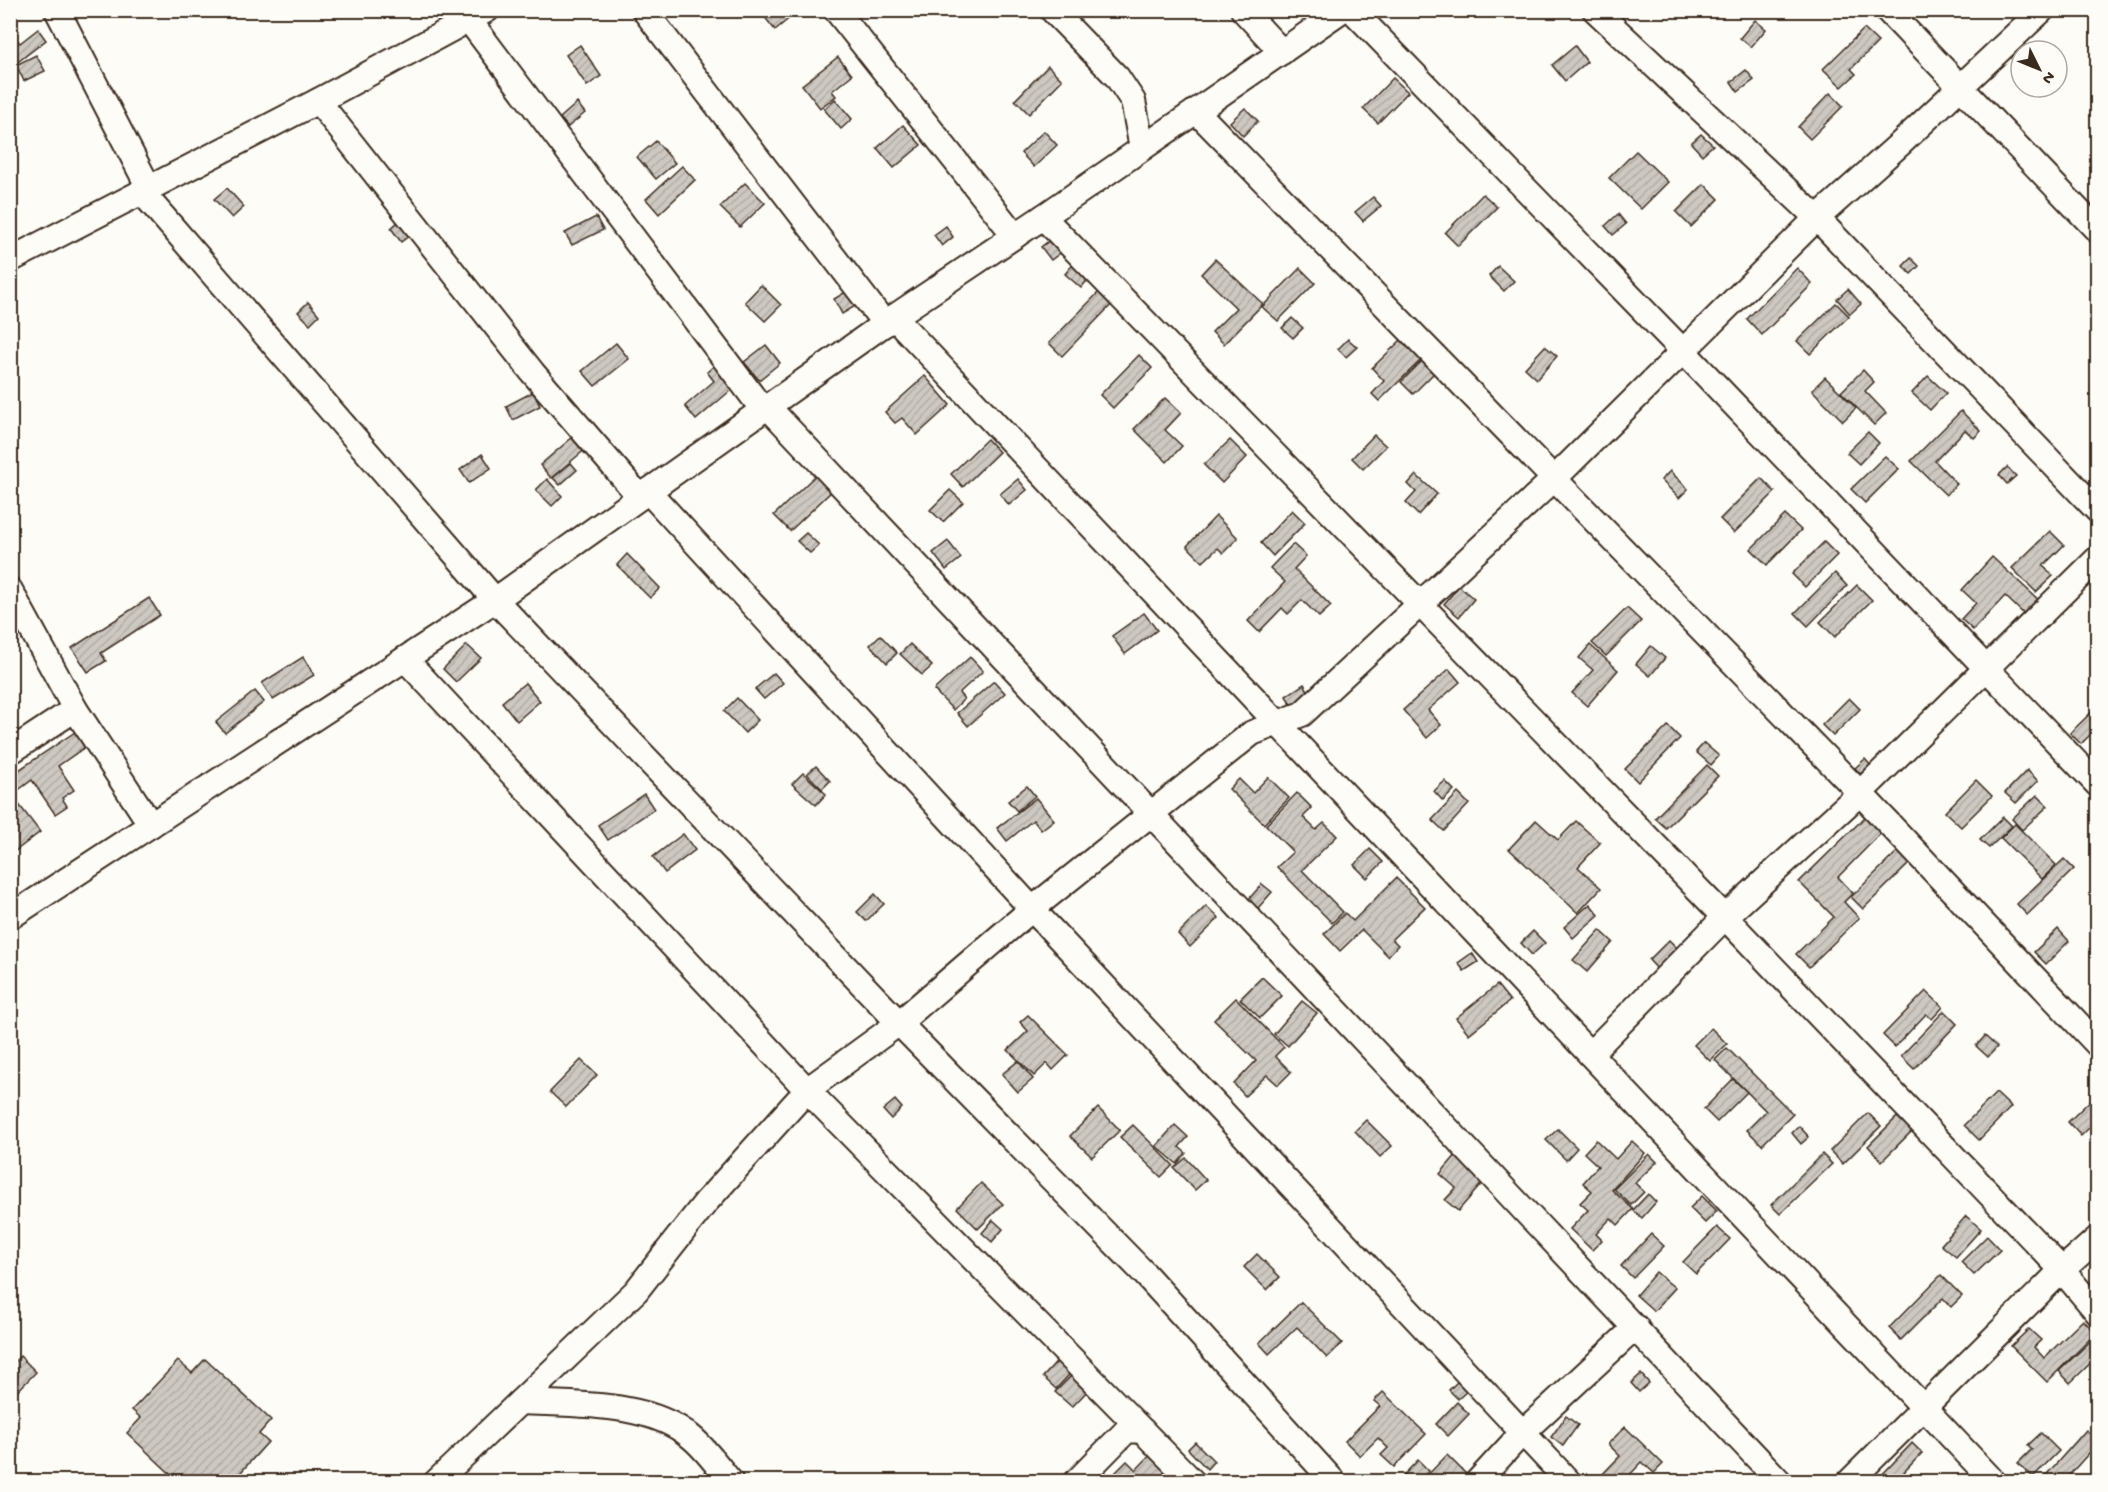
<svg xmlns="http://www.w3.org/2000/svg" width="2108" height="1492" viewBox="0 0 2108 1492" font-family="'Gochi Hand',sans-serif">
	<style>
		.building { fill: url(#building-hatch); stroke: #3b2a1e; stroke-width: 1.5 }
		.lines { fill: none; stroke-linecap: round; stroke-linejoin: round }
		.minor-casing { stroke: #3b2a1e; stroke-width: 28 }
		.minor { stroke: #fdfcf7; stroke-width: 24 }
	</style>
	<defs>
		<pattern id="building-hatch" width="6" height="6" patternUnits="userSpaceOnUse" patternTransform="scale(1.5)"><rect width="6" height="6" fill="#cdc8c2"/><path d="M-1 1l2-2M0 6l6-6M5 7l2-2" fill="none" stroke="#b1aca6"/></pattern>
	</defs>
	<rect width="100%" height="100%" fill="#fdfcf7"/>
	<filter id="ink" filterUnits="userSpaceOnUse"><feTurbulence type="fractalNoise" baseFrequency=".0167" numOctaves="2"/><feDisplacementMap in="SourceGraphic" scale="12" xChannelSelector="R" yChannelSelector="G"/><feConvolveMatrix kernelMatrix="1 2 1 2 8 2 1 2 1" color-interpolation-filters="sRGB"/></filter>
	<g filter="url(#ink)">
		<g class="building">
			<path d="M759 10H796L797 12 775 30Z"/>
			<path d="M1755 20 1766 29 1751 47 1740 38Z"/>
			<path d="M38 29 46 40 10 68V32L20 43Z"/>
			<path d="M1864 29 1878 42 1851 69 1856 74 1842 87 1823 69Z"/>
			<path d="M580 45 601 76 587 86 566 55Z"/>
			<path d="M1575 46 1587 62 1565 81 1552 65Z"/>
			<path d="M36 55 45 71 24 81 16 65Z"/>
			<path d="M838 57 852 75 832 91 836 96 820 108 802 85Z"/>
			<path d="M1048 66 1062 80 1029 114 1015 100Z"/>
			<path d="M1746 70 1754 80 1738 92 1731 82Z"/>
			<path d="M1393 78 1408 92 1378 123 1363 109Z"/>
			<path d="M1830 93 1843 106 1810 139 1798 127Z"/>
			<path d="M835 99 852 119 841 129 824 109Z"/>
			<path d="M577 103 585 113 568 127 560 118Z"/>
			<path d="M1245 108 1258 121 1243 136 1230 122Z"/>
			<path d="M903 125 921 145 894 168 877 148Z"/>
			<path d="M1044 131 1057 145 1034 167 1021 153Z"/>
			<path d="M1701 134 1713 145 1702 155 1691 143Z"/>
			<path d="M656 141 675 163 656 179 637 157Z"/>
			<path d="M1636 151 1668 182 1641 209 1609 178Z"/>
			<path d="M682 166 695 180 659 214 646 199Z"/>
			<path d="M745 183 765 203 740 227 720 207Z"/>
			<path d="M1704 184 1719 199 1691 227 1676 212Z"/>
			<path d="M227 188 244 207 232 218 214 199Z"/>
			<path d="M1483 194 1497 207 1458 246 1445 233Z"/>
			<path d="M1373 197 1381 206 1363 221 1355 212Z"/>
			<path d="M1618 214 1626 224 1613 235 1605 226Z"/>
			<path d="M596 217 603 230 572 245 565 233Z"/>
			<path d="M399 221 410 235 401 242 391 228Z"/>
			<path d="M946 226 953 237 942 246 934 235Z"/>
			<path d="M1054 237 1064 250 1051 260 1041 247Z"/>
			<path d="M1911 258 1919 266 1911 274 1903 266Z"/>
			<path d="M1215 259 1263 304 1224 344 1212 332 1236 308 1201 274Z"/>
			<path d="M1073 264 1089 278 1081 288 1065 274Z"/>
			<path d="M1498 266 1514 281 1504 291 1489 276Z"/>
			<path d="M1300 268 1315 283 1278 321 1262 307Z"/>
			<path d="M1797 268 1812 284 1762 335 1747 319Z"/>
			<path d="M761 285 781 305 765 321 745 302Z"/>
			<path d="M1848 289 1861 304 1850 314 1837 299Z"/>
			<path d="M849 290 857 305 842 314 834 299Z"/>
			<path d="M1099 292 1112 304 1062 356 1049 343Z"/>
			<path d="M308 302 319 315 310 324 298 312Z"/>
			<path d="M1836 303 1849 316 1810 354 1797 341Z"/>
			<path d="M1292 318 1303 328 1293 338 1282 328Z"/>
			<path d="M1348 339 1357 347 1346 357 1338 349Z"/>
			<path d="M1401 340 1421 360 1379 401 1372 394 1384 381 1372 368Z"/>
			<path d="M616 343 629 359 595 386 582 371Z"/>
			<path d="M766 345 780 363 759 380 744 362Z"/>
			<path d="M1545 346 1557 356 1537 379 1525 368Z"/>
			<path d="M1139 355 1152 368 1113 408 1100 395Z"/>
			<path d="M1424 359 1436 371 1413 394 1401 382Z"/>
			<path d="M718 362 737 385 696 420 685 406 714 381 707 372Z"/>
			<path d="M1863 370 1874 382 1865 391 1886 413 1874 425 1841 392Z"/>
			<path d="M925 376 950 405 917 435 902 418 895 423 885 412Z"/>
			<path d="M1928 376 1946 393 1930 410 1912 393Z"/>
			<path d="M1825 377 1856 408 1843 421 1812 390Z"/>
			<path d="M533 392 540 406 513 420 506 406Z"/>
			<path d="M1165 398 1181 413 1165 430 1182 446 1167 462 1134 429Z"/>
			<path d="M1961 411 1981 431 1974 438 1965 430 1935 461 1957 484 1946 495 1911 461Z"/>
			<path d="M1868 432 1879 443 1859 464 1847 453Z"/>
			<path d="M575 435 587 448 551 478 540 465Z"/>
			<path d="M1374 435 1386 446 1363 469 1352 458Z"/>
			<path d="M987 439 999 452 963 487 951 474Z"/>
			<path d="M1230 440 1247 457 1222 483 1204 465Z"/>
			<path d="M482 454 491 468 469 483 460 470Z"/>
			<path d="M1885 456 1899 469 1865 503 1851 489Z"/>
			<path d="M571 463 577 470 560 485 553 478Z"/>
			<path d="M2007 467 2016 476 2007 484 1999 475Z"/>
			<path d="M1670 471 1688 489 1679 498 1661 480Z"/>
			<path d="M817 474 833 490 790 531 774 515Z"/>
			<path d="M1416 475 1437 494 1418 515 1406 503 1416 492 1408 484Z"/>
			<path d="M1761 478 1775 492 1734 533 1720 519Z"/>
			<path d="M547 479 562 496 552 506 536 490Z"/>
			<path d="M1018 479 1027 490 1009 505 1000 494Z"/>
			<path d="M950 490 963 502 943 522 930 510Z"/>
			<path d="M1292 510 1305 523 1273 556 1261 543Z"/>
			<path d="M1785 515 1801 530 1767 565 1751 549Z"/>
			<path d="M1216 516 1238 538 1223 553 1218 548 1203 562 1187 546Z"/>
			<path d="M2050 531 2064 545 2043 566 2053 576 2036 592 2012 568Z"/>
			<path d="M806 533 819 545 810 553 797 541Z"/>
			<path d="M948 541 961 558 946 570 933 553Z"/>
			<path d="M1824 542 1837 555 1805 587 1792 574Z"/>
			<path d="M1293 544 1306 556 1294 569 1331 606 1319 617 1302 600 1288 614 1282 608 1259 632 1248 621 1285 582 1270 568Z"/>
			<path d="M627 554 660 588 650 598 617 565Z"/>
			<path d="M1992 557 2042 603 2028 618 2005 596 1973 630 1961 619 1976 603 1962 590Z"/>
			<path d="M1835 573 1847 586 1808 626 1795 613Z"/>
			<path d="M1857 585 1872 600 1835 637 1820 622Z"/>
			<path d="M1459 586 1474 599 1459 617 1444 604Z"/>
			<path d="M149 598 160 615 101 653 106 661 88 672 72 648Z"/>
			<path d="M1627 608 1641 621 1606 656 1592 643Z"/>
			<path d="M1144 613 1157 630 1125 654 1112 636Z"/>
			<path d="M880 635 897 653 887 663 870 645Z"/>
			<path d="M910 644 932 666 922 675 900 654Z"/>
			<path d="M467 645 481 658 456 682 443 669Z"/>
			<path d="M1590 645 1618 670 1587 706 1572 693 1593 670 1579 658Z"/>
			<path d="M1651 646 1665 658 1650 676 1636 664Z"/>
			<path d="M303 657 314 675 273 700 262 683Z"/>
			<path d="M970 657 983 671 959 693 964 699 953 710 934 690Z"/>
			<path d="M1449 669 1460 682 1428 710 1441 725 1427 738 1403 710Z"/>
			<path d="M774 673 783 683 764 699 755 689Z"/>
			<path d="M994 681 1005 693 968 726 957 713Z"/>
			<path d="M525 683 540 701 517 721 502 702Z"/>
			<path d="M1304 684 1310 694 1292 706 1286 696Z"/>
			<path d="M255 691 264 702 225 733 216 722Z"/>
			<path d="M737 698 758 720 745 733 724 711Z"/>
			<path d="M1849 698 1860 709 1833 736 1822 725Z"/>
			<path d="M2098 706V727L2081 744 2070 733Z"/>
			<path d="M1668 726 1680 738 1638 782 1625 769Z"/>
			<path d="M78 730 88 745 58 766 74 790 62 798 67 806 55 814 32 780 13 794 10 790V776Z"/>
			<path d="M1704 743 1719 756 1711 765 1696 752Z"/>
			<path d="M1865 759 1873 768 1863 777 1855 768Z"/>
			<path d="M1707 765 1718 776 1666 828 1655 818Z"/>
			<path d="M816 766 830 781 822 789 807 774Z"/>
			<path d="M2027 770 2038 781 2016 803 2005 793Z"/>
			<path d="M803 773 826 794 816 805 792 784Z"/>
			<path d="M1268 777 1289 798 1264 824 1229 789 1239 779 1253 793Z"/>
			<path d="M1976 780 1992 796 1961 827 1945 812Z"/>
			<path d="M1445 781 1454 790 1443 801 1434 791Z"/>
			<path d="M1027 786 1035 796 1017 811 1008 801Z"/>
			<path d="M1297 793 1312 808 1303 817 1316 830 1324 823 1337 836 1302 870 1343 912 1332 923 1277 867 1293 852 1266 825Z"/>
			<path d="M1458 793 1469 804 1444 831 1432 820Z"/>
			<path d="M644 794 654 809 608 840 598 825Z"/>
			<path d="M2037 795 2048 806 2022 830 2012 819Z"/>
			<path d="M14 798 40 832 14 852 10 847V800Z"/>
			<path d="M1036 798 1054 820 1041 830 1033 820 1007 841 997 828Z"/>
			<path d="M1866 816 1882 832 1838 877 1853 893 1844 902 1859 918 1809 967 1796 954 1834 917 1799 882Z"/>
			<path d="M2003 817 2012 826 1989 848 1980 840Z"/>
			<path d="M1536 820 1558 840 1576 821 1600 843 1578 867 1601 888 1578 913 1509 849Z"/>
			<path d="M2015 824 2056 865 2042 879 2001 838Z"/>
			<path d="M683 834 695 850 665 873 653 857Z"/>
			<path d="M1370 849 1383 862 1367 878 1354 865Z"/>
			<path d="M1899 850 1911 862 1863 909 1851 897Z"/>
			<path d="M2064 859 2074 869 2027 915 2017 904Z"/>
			<path d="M1396 878 1425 907 1392 939 1398 945 1388 956 1362 930 1340 951 1324 934 1345 913 1353 921Z"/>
			<path d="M1262 884 1272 892 1258 908 1248 900Z"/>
			<path d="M875 894 884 904 866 921 857 912Z"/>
			<path d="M1590 904 1599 915 1573 938 1564 927Z"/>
			<path d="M1206 906 1219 918 1190 947 1178 934Z"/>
			<path d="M2058 929 2069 941 2046 964 2034 952Z"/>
			<path d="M1600 930 1613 942 1587 972 1573 960Z"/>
			<path d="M1533 931 1545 943 1532 955 1521 943Z"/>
			<path d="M1669 940 1679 950 1658 970 1649 960Z"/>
			<path d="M1472 953 1478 962 1464 971 1458 963Z"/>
			<path d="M1262 977 1282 996 1260 1018 1240 999Z"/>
			<path d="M1497 985 1510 1001 1469 1034 1456 1018Z"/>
			<path d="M1926 991 1943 1007 1932 1019 1926 1014 1895 1047 1883 1035Z"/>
			<path d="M1236 998 1284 1047 1275 1056 1291 1072 1278 1085 1267 1075 1245 1096 1234 1084 1256 1061 1214 1020Z"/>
			<path d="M1302 1001 1317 1013 1288 1046 1274 1034Z"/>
			<path d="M1944 1011 1957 1024 1914 1069 1901 1056Z"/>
			<path d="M1028 1015 1068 1055 1053 1070 1047 1063 1034 1076 1008 1050 1028 1031 1020 1022Z"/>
			<path d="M1711 1028 1727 1044 1710 1061 1694 1045Z"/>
			<path d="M1985 1036 1997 1047 1988 1057 1976 1046Z"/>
			<path d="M1727 1048 1793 1114 1762 1145 1747 1130 1766 1111 1715 1060Z"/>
			<path d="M581 1060 597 1075 566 1107 550 1092Z"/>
			<path d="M1018 1061 1033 1079 1018 1092 1002 1074Z"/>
			<path d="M1733 1079 1747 1092 1717 1122 1704 1109Z"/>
			<path d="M1996 1093 2011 1107 1979 1140 1964 1125Z"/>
			<path d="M2098 1093V1119L2081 1136 2068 1122Z"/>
			<path d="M895 1100 902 1108 891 1119 883 1110Z"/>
			<path d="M1098 1108 1120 1130 1092 1157 1070 1136Z"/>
			<path d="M1868 1113 1881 1126 1843 1164 1830 1151Z"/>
			<path d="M1897 1117 1912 1131 1882 1161 1868 1146Z"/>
			<path d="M1366 1120 1392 1146 1380 1157 1355 1131Z"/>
			<path d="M1133 1125 1173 1165 1161 1177 1120 1137Z"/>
			<path d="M1175 1125 1188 1137 1179 1147 1186 1153 1177 1164 1156 1146Z"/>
			<path d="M1799 1126 1809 1137 1801 1144 1792 1133Z"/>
			<path d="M1558 1129 1577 1148 1566 1160 1546 1140Z"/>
			<path d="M1596 1140 1616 1159 1632 1141 1645 1153 1612 1190 1633 1209 1618 1225 1611 1218 1596 1234 1602 1240 1592 1250 1570 1229 1588 1210 1580 1203 1592 1191 1583 1183 1598 1166 1584 1153Z"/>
			<path d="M1457 1154 1486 1179 1458 1211 1445 1200 1456 1188 1440 1174Z"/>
			<path d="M1649 1154 1657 1162 1635 1183 1644 1192 1631 1205 1614 1189Z"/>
			<path d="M1822 1154 1832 1164 1780 1214 1771 1205Z"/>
			<path d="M1186 1158 1206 1180 1195 1190 1174 1168Z"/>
			<path d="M981 1183 1003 1204 978 1229 957 1208Z"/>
			<path d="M1648 1194 1656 1202 1642 1218 1633 1210Z"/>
			<path d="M1702 1196 1717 1211 1705 1223 1690 1208Z"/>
			<path d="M1966 1216 1981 1229 1956 1257 1941 1245Z"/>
			<path d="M993 1220 1003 1229 992 1242 982 1233Z"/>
			<path d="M1717 1227 1730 1239 1696 1274 1683 1262Z"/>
			<path d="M1651 1234 1664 1246 1633 1278 1621 1266Z"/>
			<path d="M1987 1236 2000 1250 1974 1275 1961 1262Z"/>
			<path d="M1257 1254 1280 1277 1267 1290 1244 1267Z"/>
			<path d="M1656 1272 1675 1288 1654 1311 1636 1295Z"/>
			<path d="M1941 1275 1962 1296 1951 1307 1943 1298 1901 1340 1889 1328Z"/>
			<path d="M1301 1302 1342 1343 1327 1358 1297 1327 1269 1354 1259 1343Z"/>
			<path d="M2083 1320 2096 1333 2047 1382 2011 1346 2029 1329 2041 1340 2034 1347 2044 1358Z"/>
			<path d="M2098 1334V1356L2070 1383 2059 1371Z"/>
			<path d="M1064 1354 1077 1366 1056 1389 1043 1377Z"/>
			<path d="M20 1356 36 1372 10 1399V1366Z"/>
			<path d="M205 1359 271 1420 259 1434 268 1442 232 1482H218L215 1479 212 1482H179L127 1433 141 1418 132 1410 178 1361 192 1373Z"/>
			<path d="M1078 1369 1093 1385 1072 1407 1055 1392Z"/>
			<path d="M1641 1374 1649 1383 1639 1392 1631 1383Z"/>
			<path d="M1458 1381 1467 1391 1458 1399 1449 1390Z"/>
			<path d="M1383 1392 1426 1434 1394 1467 1381 1455 1388 1448 1378 1438 1360 1456 1345 1441 1380 1406 1374 1401Z"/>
			<path d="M1457 1402 1469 1414 1448 1436 1436 1424Z"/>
			<path d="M1566 1416 1578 1425 1563 1446 1551 1437Z"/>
			<path d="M1625 1427 1663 1464 1654 1473 1642 1462 1623 1482H1595L1620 1456 1608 1444Z"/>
			<path d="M2086 1430 2098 1440V1443L2063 1482H2040Z"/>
			<path d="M2041 1433 2059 1451 2033 1477 2018 1463 2032 1449 2028 1445Z"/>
			<path d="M1195 1442 1214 1461 1207 1469 1188 1449Z"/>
			<path d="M1912 1443 1922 1453 1904 1472 1913 1482H1875Z"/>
			<path d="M1154 1451 1179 1476 1174 1482H1120L1113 1475 1127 1461 1136 1470Z"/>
			<path d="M1447 1455 1469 1477 1464 1482H1421Z"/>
			<path d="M1418 1460 1429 1471 1418 1482H1397Z"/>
		</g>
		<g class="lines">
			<defs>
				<g id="minor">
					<path d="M57 10 149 188"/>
					<path d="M644 10 885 324"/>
					<path d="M836 10 1015 236"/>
					<path d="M1052 10 1117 77 1133 101 1142 148"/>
					<path d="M1243 10 1282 52"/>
					<path d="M1352 10 1682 350 2098 785"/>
					<path d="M1595 10 1817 218 2098 511"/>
					<path d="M1887 10 2098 231"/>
					<path d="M469 20 763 410"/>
					<path d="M318 101 533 373 640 497"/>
					<path d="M1196 111 1860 793 2098 1045"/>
					<path d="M141 191 495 600 899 1023 1144 1273 1334 1482"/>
					<path d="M1043 217 1725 917 2062 1270 2098 1313"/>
					<path d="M10 260 318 101 487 10"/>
					<path d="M894 317 1994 1482"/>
					<path d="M768 407 1780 1482"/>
					<path d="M648 491 1032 909 1569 1482"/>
					<path d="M10 590 75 709 151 825"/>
					<path d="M405 659 807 1090 1193 1482"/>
					<path d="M10 752 75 709"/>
					<path d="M10 917 495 600 894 317 1043 217 1342 10"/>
					<path d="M1590 1054 1725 917 1860 793 2098 558"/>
					<path d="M520 1402C573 1405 649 1401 691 1437 706 1449 718 1467 731 1482"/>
					<path d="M436 1482 636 1291 706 1202 807 1090 899 1023 1032 909 1252 733 1302 714 1554 479 1817 218 1900 144 2042 10"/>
					<path d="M1076 1482 1127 1430 1143 1431"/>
					<path d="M1477 1482 1523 1432 1636 1327"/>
					<path d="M1849 1482 2062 1270 2098 1238"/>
				</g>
			</defs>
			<use href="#minor" class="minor-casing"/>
			<use href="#minor" class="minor"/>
		</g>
	</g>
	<rect width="2108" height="1492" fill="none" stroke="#fdfcf7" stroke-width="36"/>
	<rect x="18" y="18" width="2072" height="1456" fill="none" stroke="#3b2a1e" stroke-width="2" filter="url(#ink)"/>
	<g transform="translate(2039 69) rotate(133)"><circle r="28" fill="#fdfcf7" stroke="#afa8a0" stroke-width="1.5"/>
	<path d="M0-4.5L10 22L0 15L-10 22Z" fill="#3b2a1e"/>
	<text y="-9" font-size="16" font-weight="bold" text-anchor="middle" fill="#3b2a1e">N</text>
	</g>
</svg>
